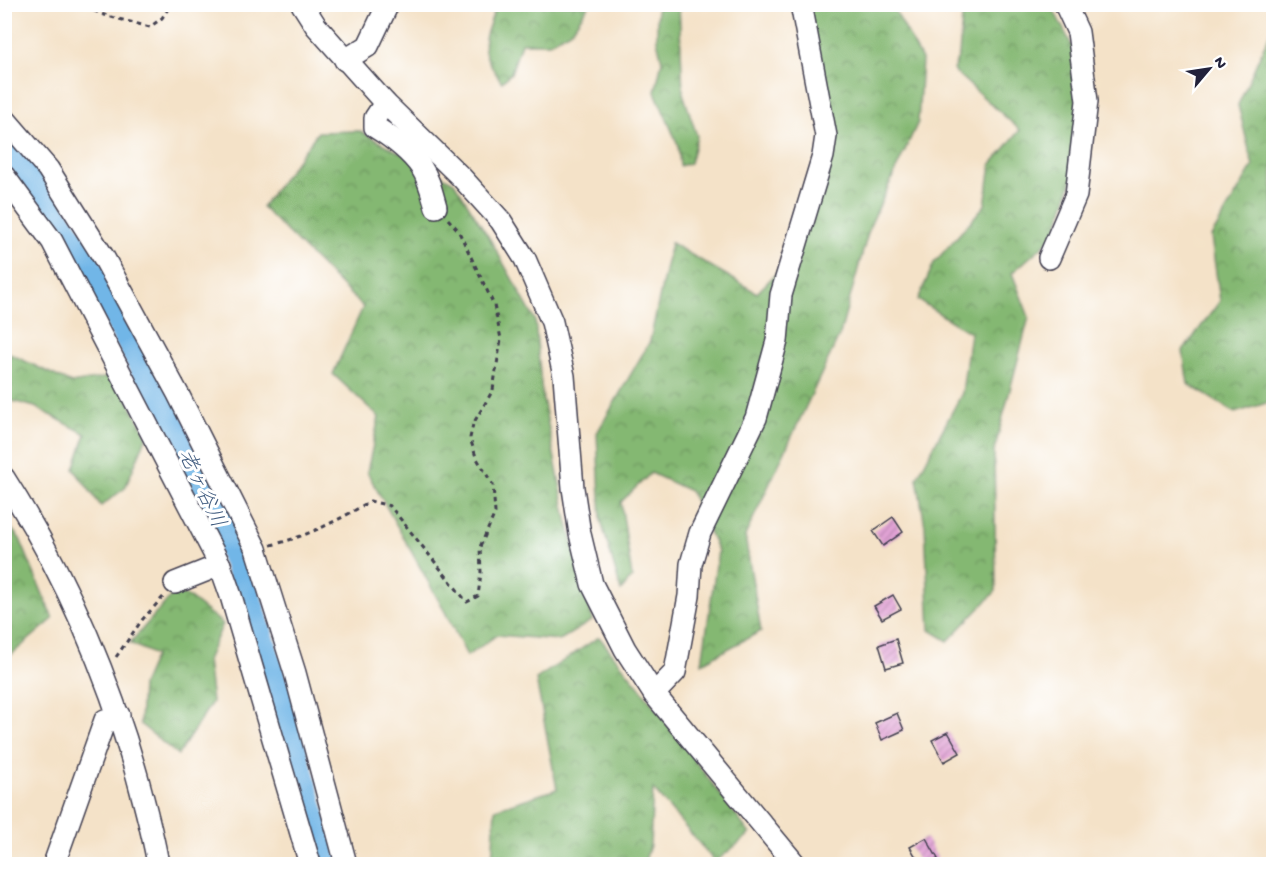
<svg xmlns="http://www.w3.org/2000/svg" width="1278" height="869" viewBox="0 0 1278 869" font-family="'Gochi Hand','Klee One',sans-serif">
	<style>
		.forest { fill: url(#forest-crowns); stroke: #536d56; stroke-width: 1.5 }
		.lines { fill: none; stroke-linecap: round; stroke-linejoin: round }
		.river { stroke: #71b6e7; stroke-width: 27 }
		.building { fill: url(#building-hatch) }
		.minor-casing { stroke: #423f50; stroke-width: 24 }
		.path { stroke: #423f50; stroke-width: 3; stroke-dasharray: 4.5 4.5; stroke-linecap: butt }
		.minor { stroke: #fff; stroke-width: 21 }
		.labels { text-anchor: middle; stroke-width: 6; stroke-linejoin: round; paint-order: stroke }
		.water-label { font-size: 21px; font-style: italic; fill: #425d80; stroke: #fff }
	</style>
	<defs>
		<pattern id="forest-crowns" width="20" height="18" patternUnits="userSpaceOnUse" patternTransform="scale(1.5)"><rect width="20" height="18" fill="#84b872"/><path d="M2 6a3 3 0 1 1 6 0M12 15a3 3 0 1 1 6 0" fill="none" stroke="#6c955f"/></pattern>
		<pattern id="building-hatch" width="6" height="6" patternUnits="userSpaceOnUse" patternTransform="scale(1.5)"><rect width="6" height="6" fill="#e2a3d6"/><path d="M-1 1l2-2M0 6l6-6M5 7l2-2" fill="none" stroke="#b784af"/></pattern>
	</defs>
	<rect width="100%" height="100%" fill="#fff"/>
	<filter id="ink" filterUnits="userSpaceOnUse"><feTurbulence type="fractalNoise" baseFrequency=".0167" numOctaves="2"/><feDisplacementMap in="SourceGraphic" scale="12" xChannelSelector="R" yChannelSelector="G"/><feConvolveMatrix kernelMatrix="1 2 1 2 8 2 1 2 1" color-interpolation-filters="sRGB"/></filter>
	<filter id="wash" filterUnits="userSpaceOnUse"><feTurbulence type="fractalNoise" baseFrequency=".008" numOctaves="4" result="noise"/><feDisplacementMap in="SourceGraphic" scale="24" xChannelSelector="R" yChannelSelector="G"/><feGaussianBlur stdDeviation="1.35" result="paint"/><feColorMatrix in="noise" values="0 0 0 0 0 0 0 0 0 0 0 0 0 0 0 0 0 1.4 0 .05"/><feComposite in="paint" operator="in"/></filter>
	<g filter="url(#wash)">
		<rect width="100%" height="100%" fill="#f4e2c8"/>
		<g class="forest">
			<path d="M496 5V4L589 5 572 30 549 43H521L511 73 502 82C475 46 484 44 496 5Z"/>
			<path d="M657 5H679L683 93 697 136 690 163 680 166 678 145 655 92 662 61 657 40Z"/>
			<path d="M805 5H892L922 60 918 122 870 226 840 334 745 536 761 631 702 663 718 551 690 491 651 473 621 502 632 577 621 591 601 521 597 433 650 341 671 243 757 293 789 260 833 141Z"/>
			<path d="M963 5H1051L1098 96 1055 235 1012 273 1029 317 994 451 996 591 948 641 930 630 925 526 917 478 962 393 970 333 918 300 934 263 985 205 991 165 1020 130 953 70 959 55Z"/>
			<path d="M1273 26V401L1235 413 1188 384 1183 351 1220 301 1211 237 1253 166 1238 105Z"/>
			<path d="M360 131 454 182 491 241 535 320 542 394 567 520 593 620 560 640 497 635 467 656 445 612 367 472 379 417 333 374 363 307 262 207 318 132Z"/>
			<path d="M4 351 71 383 115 376 147 436 125 488 101 506 74 469 86 434 35 407 5 399Z"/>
			<path d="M4 520 20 539 53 619 5 660Z"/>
			<path d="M173 594 186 595 223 624 207 660 212 702 178 755 140 724 142 685 155 655 130 643Z"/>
			<path d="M599 637 638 685 750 834 715 862 653 789 650 845 644 864H492L495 809 557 789 536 679Z"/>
		</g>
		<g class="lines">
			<path class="river" d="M4 146 24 169 88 263 218 513 240 572 275 682 326 864"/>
		</g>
		<g id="blocks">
			<g class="building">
				<path d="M893 517 903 532 883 546 873 531Z"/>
				<path d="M893 595 901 609 882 619 874 606Z"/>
				<path d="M896 639 903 663 886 668 879 645Z"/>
				<path d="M897 713 904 730 882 740 875 723Z"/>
				<path d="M948 732 960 753 944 762 932 740Z"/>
				<path d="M926 838 938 859 928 864H920L910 847Z"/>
			</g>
		</g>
	</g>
	<g filter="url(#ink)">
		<use href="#blocks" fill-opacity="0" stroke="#423f50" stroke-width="1.5"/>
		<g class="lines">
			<defs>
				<g id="minor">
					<path d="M302 4 316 26 385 103 462 178 501 221 525 259 552 322 564 376 573 488 580 534 592 584 625 649 654 694 795 864"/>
					<path d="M345 60 368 46 388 4"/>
					<path d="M385 103 375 118V127C391 137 410 151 421 167 429 179 432 193 436 207"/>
					<path d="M4 118 48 169 104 258 178 394 256 549 295 673 346 864"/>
					<path d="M4 176 52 241 220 565 231 596 310 864"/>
					<path d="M1049 258 1076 195 1087 101 1078 32 1065 4"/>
					<path d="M4 478C63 570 107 671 137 776 145 806 153 834 158 864"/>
					<path d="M175 583 220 565"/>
					<path d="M654 694 675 672 689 596 691 564 700 533 756 418 777 341 781 295 823 156 826 136 801 4"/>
					<path d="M54 864 105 720 119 715"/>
				</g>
			</defs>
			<use href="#minor" class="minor-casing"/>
			<g class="path">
				<path d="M12 4 15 7 25 4"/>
				<path d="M77 4 107 16 150 27 162 18 171 4"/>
				<path d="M271 545C306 537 340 520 370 501L390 506 467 602 478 596 481 573 480 547 495 513 493 485 476 457 470 438 473 424 493 390 501 339 494 305 458 230 448 219"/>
				<path d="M116 657 142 620 164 596"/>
			</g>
			<use href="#minor" class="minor"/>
		</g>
	</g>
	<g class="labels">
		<g class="water-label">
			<text transform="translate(203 488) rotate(65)" y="7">老ヶ谷川</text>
		</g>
	</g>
	<rect width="1278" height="869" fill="none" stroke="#fff" stroke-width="24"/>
	<g transform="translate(1209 69) rotate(61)" stroke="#ffffff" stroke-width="4.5" paint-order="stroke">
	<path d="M0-4.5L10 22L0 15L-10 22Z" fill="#22223b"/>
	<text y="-9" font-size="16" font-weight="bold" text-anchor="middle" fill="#22223b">N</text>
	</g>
</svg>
